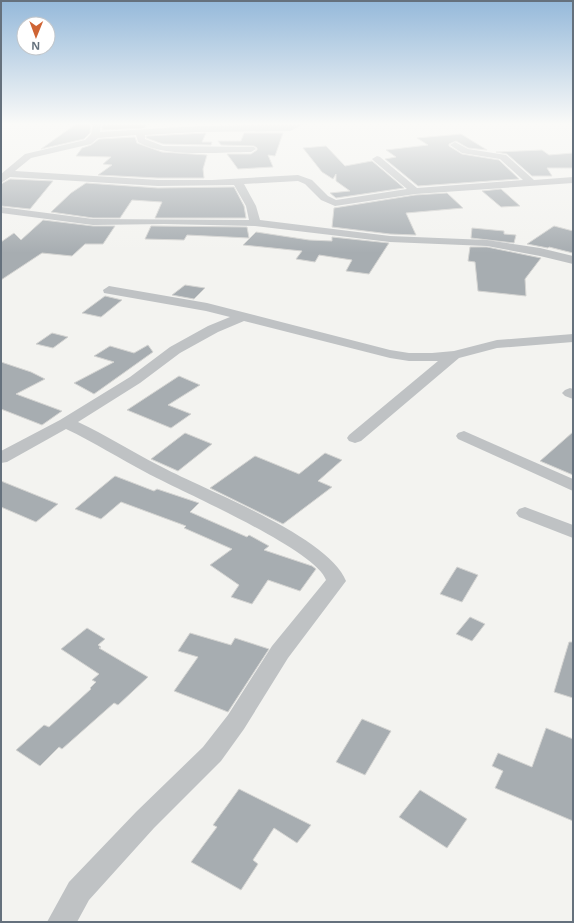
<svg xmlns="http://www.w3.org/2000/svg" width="574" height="923" viewBox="0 0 574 923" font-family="'Open Sans',sans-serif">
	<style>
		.building { fill: #a7adb1; stroke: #d4d4d2 }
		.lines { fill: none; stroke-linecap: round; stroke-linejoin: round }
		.minor { fill: #bfc2c4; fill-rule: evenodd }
	</style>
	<rect width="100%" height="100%" fill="#f3f3f0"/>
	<g class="building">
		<path d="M76 124H91L90 133 84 139 41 149Z"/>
		<path d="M108 124 125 125 146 124 145 128 102 130V125H108Z"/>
		<path d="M206 133 202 142H212L211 145 163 144 146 138V136Z"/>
		<path d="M244 133H283L275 156 268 155 273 167 238 169 227 154H251L257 150V148L254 146 221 145 218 141H241Z"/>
		<path d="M461 134 487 150 468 148 456 141 449 144V146L462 154 499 160 519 179 418 186 385 159 396 157 386 150 428 145 417 138Z"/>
		<path d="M135 137 137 143 162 152 207 155 203 169 204 178H158L98 175 112 165 103 164 111 157 76 156 82 148 91 145 99 139Z"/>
		<path d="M326 146 345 166 372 161 404 188 336 198 330 193 350 191 336 181V174L333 179 322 172 303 148Z"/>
		<path d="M542 150 549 155 573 153V168H547L552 176H532L507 154 496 152Z"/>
		<path d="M10 179 53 181 30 209 1 206V184Z"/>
		<path d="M86 183 158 188 234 187 244 206 246 218H155L162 202 132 200 120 218H93L51 212 71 193Z"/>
		<path d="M501 189 520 206 501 207 482 191Z"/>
		<path d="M447 193 463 208 406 213 416 235 390 234 332 227 334 208 415 195Z"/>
		<path d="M43 220 93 226H115L103 244H85L72 256 42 253 1 280V242L14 233 21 240Z"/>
		<path d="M151 226 247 227 249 238 187 235 184 240 145 239Z"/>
		<path d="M554 226 573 231V253L549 247 548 248 527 244Z"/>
		<path d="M472 228 504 231V234L516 235 514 243 471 238Z"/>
		<path d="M256 232 309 240 332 241V237L389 243 369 274 346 271 352 260 319 255 315 262 296 259 302 251 243 245Z"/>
		<path d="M470 247H487L541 258 525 279 526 296 478 291 475 262 468 261Z"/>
		<path d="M185 285 205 288 194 299 172 295Z"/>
		<path d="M105 296 122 300 101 317 82 313Z"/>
		<path d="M52 333 68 337 53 348 36 344Z"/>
		<path d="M148 345 153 352 94 394 74 383 114 362 94 356 110 346 134 353Z"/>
		<path d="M1 362 31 372 45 379 16 394 62 411 42 425 1 409Z"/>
		<path d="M179 376 200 385 168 405 191 414 171 428 127 410Z"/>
		<path d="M573 432V475L540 461Z"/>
		<path d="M185 433 212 444 178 471 151 459Z"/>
		<path d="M325 453 342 460 318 481 332 487 283 524 210 488 255 456 299 474Z"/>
		<path d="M115 476 154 491 157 489 199 503 190 512 247 537 249 535 269 546 264 550 312 566 316 569 300 591 268 580 252 604 231 597 239 585 210 565 232 549 184 528 186 526 121 502 101 519 75 509Z"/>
		<path d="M1 481 58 504 36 522 1 507Z"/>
		<path d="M457 567 478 575 462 602 440 594Z"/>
		<path d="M470 617 485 624 472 641 456 634Z"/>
		<path d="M87 628 105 639 98 645 101 647 99 648 148 677 118 705 114 703 62 749 59 747 40 766 16 750 44 725 49 727 91 689 90 688 96 682 92 680 99 674 61 649Z"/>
		<path d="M190 633 231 645 235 638 269 649 228 712 174 691 198 657 178 651Z"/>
		<path d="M569 642H573V698L554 692Z"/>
		<path d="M362 719 391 731 365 775 336 762Z"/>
		<path d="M546 728 573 739V821L495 788 503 771 492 766 498 753 532 767Z"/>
		<path d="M239 789 311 825 297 843 274 828 253 860 258 864 241 890 191 862 217 827 213 825Z"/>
		<path d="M420 790 467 819 447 848 399 817Z"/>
	</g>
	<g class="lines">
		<g class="minor">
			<path d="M93 124H101L100 132 197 126 304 124 290 131 197 132 145 135V139L163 146 254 147 256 149 251 152C219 152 164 158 138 142L136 135 98 138 91 144 31 158 15 171 158 180H212L298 175 312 180 328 196 336 200 407 189 374 161 372 159 377 156 380 157 417 188 523 180 500 159 462 153 450 145 455 142 468 149 506 155 534 180 573 177V183L415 194 335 206 321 200 305 184 298 181 244 184 256 206 260 220 390 236 487 240 540 248 573 256V264L540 256 487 246 390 242 255 226 164 224 93 225 1 213V207L93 219 249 220 246 206 234 185 158 186 10 177 1 183V174L25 154 85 140 91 134Z"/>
			<path d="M109 286 207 303 390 350 409 353H432L454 351 497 340 573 334V342L497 348 459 358 361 441 355 443 349 441 347 438 349 435 438 361H409L390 358 244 321 218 332 180 353 140 383 78 422C106 435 131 451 158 465 202 489 329 536 346 581L288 658 244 729 221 761 154 828 89 900 77 922H47L69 882 136 812 203 747 228 715 272 646 326 580C315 549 180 491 147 473 120 459 94 442 66 429L7 462 1 463V451L60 420 130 377 170 347 208 326 230 317 206 311 104 293 103 290Z"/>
			<path d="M570 388 573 389V399L565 396 562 393 565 390Z"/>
			<path d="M464 431 573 479V491L458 439 456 436 458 433Z"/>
			<path d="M525 507 573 525V538L519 517 516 513 519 509Z"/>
		</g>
	</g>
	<linearGradient id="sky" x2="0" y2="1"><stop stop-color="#95b9da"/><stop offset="0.49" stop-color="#fafaf8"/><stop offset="1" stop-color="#fafaf8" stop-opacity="0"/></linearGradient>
	<rect width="574" height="253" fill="url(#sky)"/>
	<rect width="574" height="923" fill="none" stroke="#65717d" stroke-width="4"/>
	<g transform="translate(36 36) rotate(181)"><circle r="19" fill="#ffffff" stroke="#c1c6cb"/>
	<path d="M0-3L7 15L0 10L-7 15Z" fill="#cf6434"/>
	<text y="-6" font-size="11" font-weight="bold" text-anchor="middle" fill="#65717d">N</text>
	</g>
</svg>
